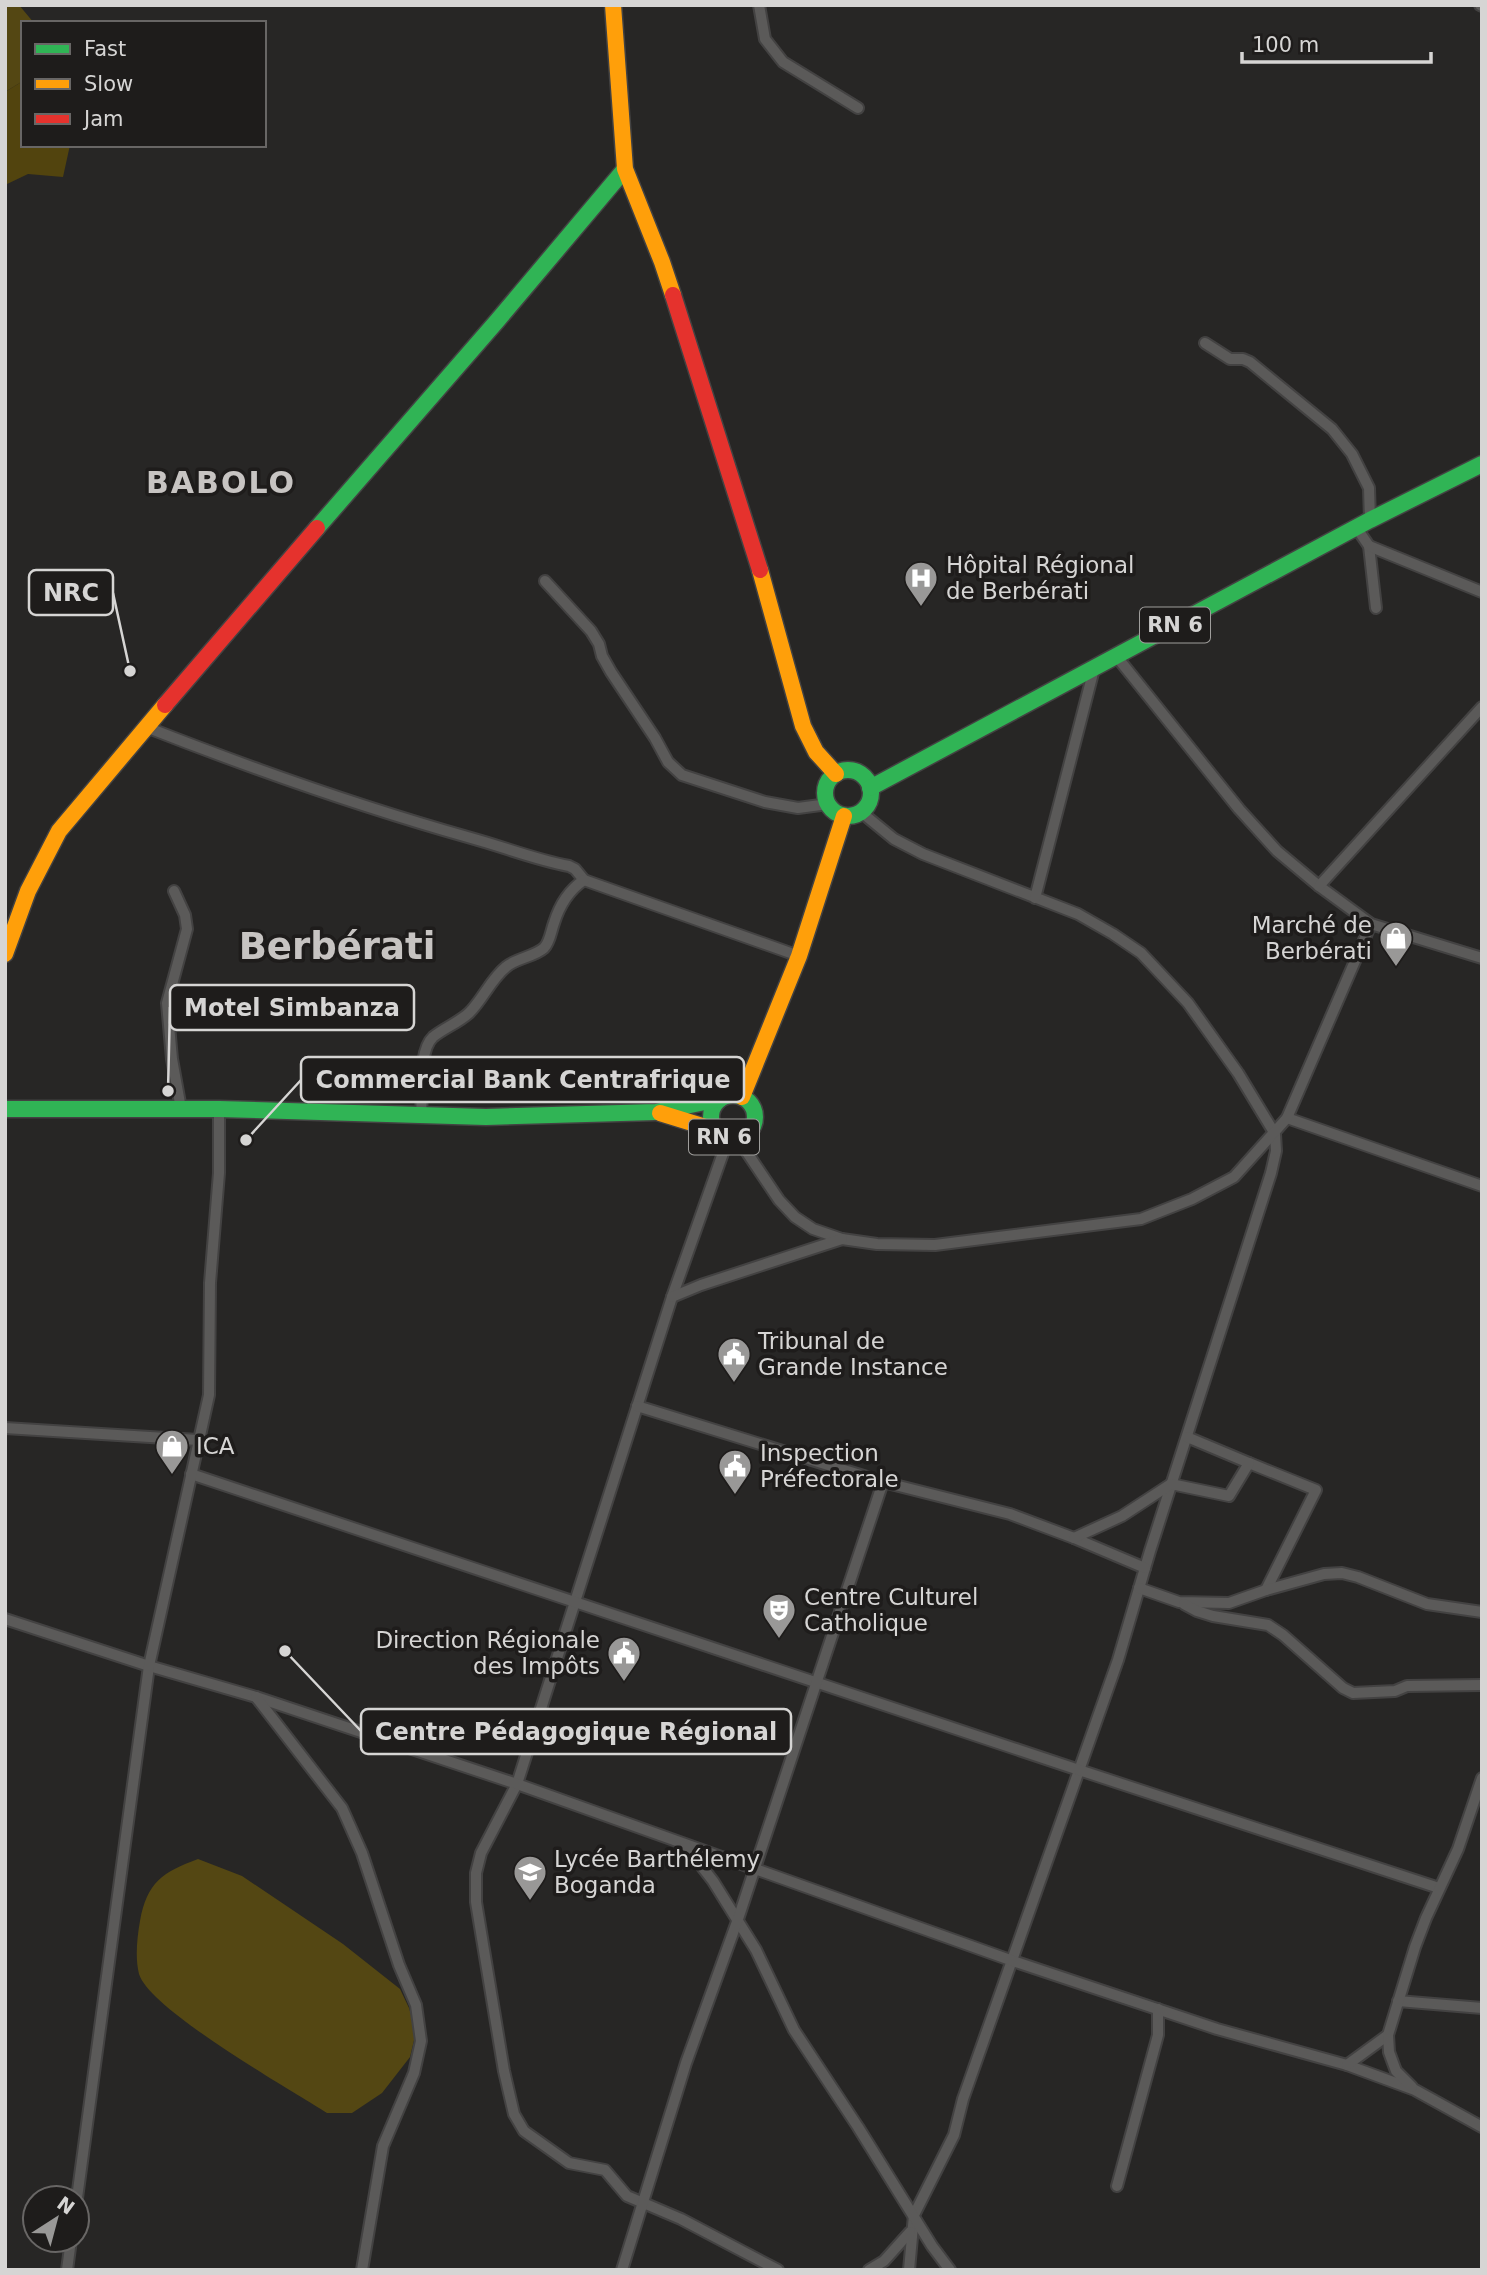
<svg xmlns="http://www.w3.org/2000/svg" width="1487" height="2275" viewBox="0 0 1487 2275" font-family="'DejaVu Sans',sans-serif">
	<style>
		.green { fill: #544713 }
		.forest { fill: #52440e }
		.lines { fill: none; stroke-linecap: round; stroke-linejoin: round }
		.street-casing { stroke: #434242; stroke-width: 14 }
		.fast-casing { stroke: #434242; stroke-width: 19 }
		.slow-casing { stroke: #434242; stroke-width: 19 }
		.jam-casing { stroke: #434242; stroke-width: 19 }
		.street { stroke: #5b5a59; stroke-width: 10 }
		.fast { stroke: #30b455; stroke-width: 16 }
		.slow { stroke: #ff9f0a; stroke-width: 16 }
		.jam { stroke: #e5322d; stroke-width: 16 }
		.labels { text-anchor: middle; stroke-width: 7; stroke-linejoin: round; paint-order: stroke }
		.shield { fill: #1e1c1b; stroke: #9f9e9c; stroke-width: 2 }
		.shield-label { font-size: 21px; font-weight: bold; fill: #d6d5d4 }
		.poi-label { font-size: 23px; fill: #d6d5d4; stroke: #1e1c1b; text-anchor: start }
		.district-label { font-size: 30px; font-weight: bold; letter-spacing: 2px; fill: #c7c4c2; stroke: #1e1c1b }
		.town-label { font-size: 37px; font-weight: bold; fill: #c7c4c2; stroke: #1e1c1b }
		.leader { fill: none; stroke: #d6d5d4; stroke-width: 2.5 }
		.callout-dot { fill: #d6d5d4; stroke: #1e1c1b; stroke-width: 2.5 }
		.callout { fill: #1e1c1b; stroke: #d6d5d4; stroke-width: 2.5 }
		.callout-label { font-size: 24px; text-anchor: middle; font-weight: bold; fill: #d6d5d4 }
	</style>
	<rect width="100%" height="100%" fill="#272625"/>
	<g class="green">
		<path d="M5 5H19L34 23H23V81L5 92Z"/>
		<path d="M198 1859 242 1876 343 1944 400 1989 409 2008 416 2032 410 2057 382 2093 352 2113H327C291 2090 150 2010 139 1974 135 1958 137 1938 140 1921 147 1882 163 1872 198 1859Z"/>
	</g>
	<path class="forest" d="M23 81V145H70L63 177 28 174 5 185V92Z"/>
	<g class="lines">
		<defs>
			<g id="street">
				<path d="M759 5 765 39 783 62 858 108"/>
				<path d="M1480 5 1482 6"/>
				<path d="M1205 343 1230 359H1243L1250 362 1332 429 1352 454 1369 488 1370 520"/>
				<path d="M1356 527 1369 546 1376 608"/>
				<path d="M1369 546 1482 592"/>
				<path d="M545 581 591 631 599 644 602 656 611 672 655 738 668 762 682 775 765 802 798 808 828 804"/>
				<path d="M1117 657 1239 809 1277 851 1319 886 1371 924 1482 958"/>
				<path d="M146 727C253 769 361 807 471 838 504 847 536 860 569 866L575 869 584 880 799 956"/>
				<path d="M861 812 894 839 923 854 1078 914 1113 934 1141 953 1188 1003 1238 1073 1275 1134 1276 1151 1271 1173 1150 1551 1118 1660 963 2099 954 2135 914 2215 909 2270"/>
				<path d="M1319 886 1482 707"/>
				<path d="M174 891 185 915 187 929 167 1003 172 1059 181 1109"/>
				<path d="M1035 898 1094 669"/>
				<path d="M421 1115C423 1093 418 1051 433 1037 444 1028 458 1023 469 1013 483 999 491 979 506 967 516 958 534 957 544 948 550 942 551 931 554 923 559 907 569 890 584 880"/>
				<path d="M1287 1118 1482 1186"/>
				<path d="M728 1139 672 1297 517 1784 481 1853 476 1873V1902L504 2071 514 2114 524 2131 569 2163 605 2170 627 2196 681 2219 778 2270"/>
				<path d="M738 1139 779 1200 795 1217 813 1229 842 1239 877 1244 935 1245 1141 1219 1192 1199 1234 1177 1287 1118 1371 924"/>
				<path d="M672 1297 701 1285 842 1239"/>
				<path d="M637 1406 883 1482 1010 1514 1074 1538 1145 1568"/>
				<path d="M5 1428 198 1440"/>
				<path d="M1249 1463 1316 1490 1266 1590"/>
				<path d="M191 1474 1079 1770 1439 1888"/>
				<path d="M1074 1538 1122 1516 1171 1484 1229 1496 1249 1463 1187 1437"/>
				<path d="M1139 1588 1179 1602 1229 1603 1266 1590 1324 1574 1342 1573 1358 1577 1427 1604 1482 1612"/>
				<path d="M1184 1604 1197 1611 1213 1616 1268 1625 1283 1635 1343 1688 1353 1693 1395 1691 1407 1686 1482 1685"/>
				<path d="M5 1619 149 1666 256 1697 517 1784 1013 1961 1217 2029 1347 2065 1415 2090 1482 2127"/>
				<path d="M256 1697 342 1808 362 1853 399 1965 416 2005 421 2041 414 2073 383 2146 362 2270"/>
				<path d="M685 1845 713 1881 756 1950 794 2030 858 2127 932 2246 950 2270"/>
				<path d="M1398 2001 1482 2008"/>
				<path d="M1347 2065 1388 2035"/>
				<path d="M1412 2087 1396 2071 1389 2052 1388 2035 1415 1947 1426 1918 1458 1849 1482 1778"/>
				<path d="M1117 2186 1158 2035V2009"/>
				<path d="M77 2198 149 1666 209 1395 210 1283 219 1173V1109"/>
				<path d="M67 2270 71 2240"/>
				<path d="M622 2270 686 2063 738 1919 883 1482"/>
				<path d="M869 2270 884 2261 910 2232"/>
			</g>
			<g id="fast">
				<path d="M317 528 497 321 625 169"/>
				<circle cx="848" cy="793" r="23"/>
				<path d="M870 788 1370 520 1482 464"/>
				<circle cx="733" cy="1117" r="22"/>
				<path d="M5 1109H219L486 1117 656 1112 720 1099"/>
			</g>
			<g id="slow">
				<path d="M613 5 625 169 662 262 673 295"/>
				<path d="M760 570 803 726 816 752 836 774"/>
				<path d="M5 954 28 891 59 831 165 705"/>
				<path d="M742 1097 799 956 844 816"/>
				<path d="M660 1113 715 1130"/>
			</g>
			<g id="jam">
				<path d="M673 295 760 570"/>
				<path d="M165 705 317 528"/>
			</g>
		</defs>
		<use href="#street" class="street-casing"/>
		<use href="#fast" class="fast-casing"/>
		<use href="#slow" class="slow-casing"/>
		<use href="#jam" class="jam-casing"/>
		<use href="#street" class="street"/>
		<use href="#fast" class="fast"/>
		<use href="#slow" class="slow"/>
		<use href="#jam" class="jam"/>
	</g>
	<defs>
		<symbol id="hospital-pin" viewBox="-11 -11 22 30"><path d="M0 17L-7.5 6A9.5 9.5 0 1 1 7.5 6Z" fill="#999897" stroke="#1e1c1b"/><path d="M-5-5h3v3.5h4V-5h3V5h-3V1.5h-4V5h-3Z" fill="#fff"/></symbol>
		<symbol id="shop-pin" viewBox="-11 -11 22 30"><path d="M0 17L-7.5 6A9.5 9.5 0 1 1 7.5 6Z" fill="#999897" stroke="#1e1c1b"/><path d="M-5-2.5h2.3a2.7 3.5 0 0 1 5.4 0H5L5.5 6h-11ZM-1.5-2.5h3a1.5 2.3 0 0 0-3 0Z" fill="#fff"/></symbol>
		<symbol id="civic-pin" viewBox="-11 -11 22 30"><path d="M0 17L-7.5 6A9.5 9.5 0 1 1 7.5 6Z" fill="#999897" stroke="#1e1c1b"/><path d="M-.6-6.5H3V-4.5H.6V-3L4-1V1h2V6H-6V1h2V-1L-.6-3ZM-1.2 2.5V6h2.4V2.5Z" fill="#fff"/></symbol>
		<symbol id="theatre-pin" viewBox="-11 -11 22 30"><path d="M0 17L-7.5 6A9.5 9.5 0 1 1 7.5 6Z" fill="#999897" stroke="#1e1c1b"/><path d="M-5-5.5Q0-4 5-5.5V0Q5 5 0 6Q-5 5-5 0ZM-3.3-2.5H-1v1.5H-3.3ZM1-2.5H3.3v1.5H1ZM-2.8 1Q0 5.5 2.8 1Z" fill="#fff"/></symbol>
		<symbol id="university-pin" viewBox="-11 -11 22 30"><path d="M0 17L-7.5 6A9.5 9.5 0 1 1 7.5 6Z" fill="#999897" stroke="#1e1c1b"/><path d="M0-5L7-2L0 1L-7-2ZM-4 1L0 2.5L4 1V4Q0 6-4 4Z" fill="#fff"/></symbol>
	</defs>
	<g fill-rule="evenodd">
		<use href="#hospital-pin" x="902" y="559" width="38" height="52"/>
		<use href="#shop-pin" x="1377" y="919" width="38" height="52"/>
		<use href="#civic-pin" x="715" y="1335" width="38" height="52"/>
		<use href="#shop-pin" x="153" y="1427" width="38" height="52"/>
		<use href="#civic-pin" x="716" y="1447" width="38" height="52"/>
		<use href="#theatre-pin" x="760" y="1591" width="38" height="52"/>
		<use href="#civic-pin" x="605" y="1634" width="38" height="52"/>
		<use href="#university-pin" x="511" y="1853" width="38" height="52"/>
	</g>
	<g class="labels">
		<g class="shield">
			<rect x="1140" y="607.5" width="70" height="35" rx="5"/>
			<rect x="689" y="1119.5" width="70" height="35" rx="5"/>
		</g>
		<g class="shield-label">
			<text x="1175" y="632">RN 6</text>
			<text x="724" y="1144">RN 6</text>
		</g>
		<g class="poi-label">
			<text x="946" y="573">Hôpital Régional<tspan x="946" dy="26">de Berbérati</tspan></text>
			<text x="1372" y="933" text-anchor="end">Marché de<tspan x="1372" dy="26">Berbérati</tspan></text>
			<text x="758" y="1349">Tribunal de<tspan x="758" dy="26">Grande Instance</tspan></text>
			<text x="196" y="1454">ICA</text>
			<text x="760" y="1461">Inspection<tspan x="760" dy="26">Préfectorale</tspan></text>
			<text x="804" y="1605">Centre Culturel<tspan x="804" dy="26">Catholique</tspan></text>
			<text x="600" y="1648" text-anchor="end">Direction Régionale<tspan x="600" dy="26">des Impôts</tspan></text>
			<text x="554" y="1867">Lycée Barthélemy<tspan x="554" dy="26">Boganda</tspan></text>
		</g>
		<g class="district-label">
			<text x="221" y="493">BABOLO</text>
		</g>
		<g class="town-label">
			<text x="337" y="959">Berbérati</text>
		</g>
	</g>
	<path class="leader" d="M130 671L113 593M168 1091L170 1007M246 1140L301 1080M285 1651L361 1731"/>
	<g class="callout-dot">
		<circle cx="130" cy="671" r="7"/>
		<circle cx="168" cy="1091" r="7"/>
		<circle cx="246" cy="1140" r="7"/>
		<circle cx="285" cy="1651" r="7"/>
	</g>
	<g class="callout">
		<rect x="29" y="570" width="84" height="45" rx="7"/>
		<rect x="170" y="985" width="244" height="45" rx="7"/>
		<rect x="301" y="1057" width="443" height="45" rx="7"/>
		<rect x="361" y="1709" width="430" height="45" rx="7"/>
	</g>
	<g class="callout-label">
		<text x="71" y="601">NRC</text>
		<text x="292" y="1016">Motel Simbanza</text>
		<text x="523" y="1088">Commercial Bank Centrafrique</text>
		<text x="576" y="1740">Centre Pédagogique Régional</text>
	</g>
	<rect width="1487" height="2275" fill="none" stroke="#d6d5d4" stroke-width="14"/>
	<rect x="21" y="21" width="245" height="126" fill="#1e1c1b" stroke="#686665" stroke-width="2"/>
	<rect x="35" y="44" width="35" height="10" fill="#30b455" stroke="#686665" stroke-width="2"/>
	<text x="84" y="56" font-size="21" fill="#d6d5d4">Fast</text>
	<rect x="35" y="79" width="35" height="10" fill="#ff9f0a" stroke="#686665" stroke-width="2"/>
	<text x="84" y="91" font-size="21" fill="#d6d5d4">Slow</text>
	<rect x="35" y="114" width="35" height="10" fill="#e5322d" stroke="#686665" stroke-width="2"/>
	<text x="84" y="126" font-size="21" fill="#d6d5d4">Jam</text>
	<g transform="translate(56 2219) rotate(36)"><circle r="33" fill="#1e1c1b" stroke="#686665" stroke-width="2"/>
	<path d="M0-5L12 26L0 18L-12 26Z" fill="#999897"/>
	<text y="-10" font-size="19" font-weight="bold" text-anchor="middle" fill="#d6d5d4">N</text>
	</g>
	<path d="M1242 52v10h189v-10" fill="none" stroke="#d6d5d4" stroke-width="3.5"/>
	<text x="1252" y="52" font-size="21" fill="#d6d5d4" stroke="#1e1c1b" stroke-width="5" paint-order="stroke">100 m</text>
</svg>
